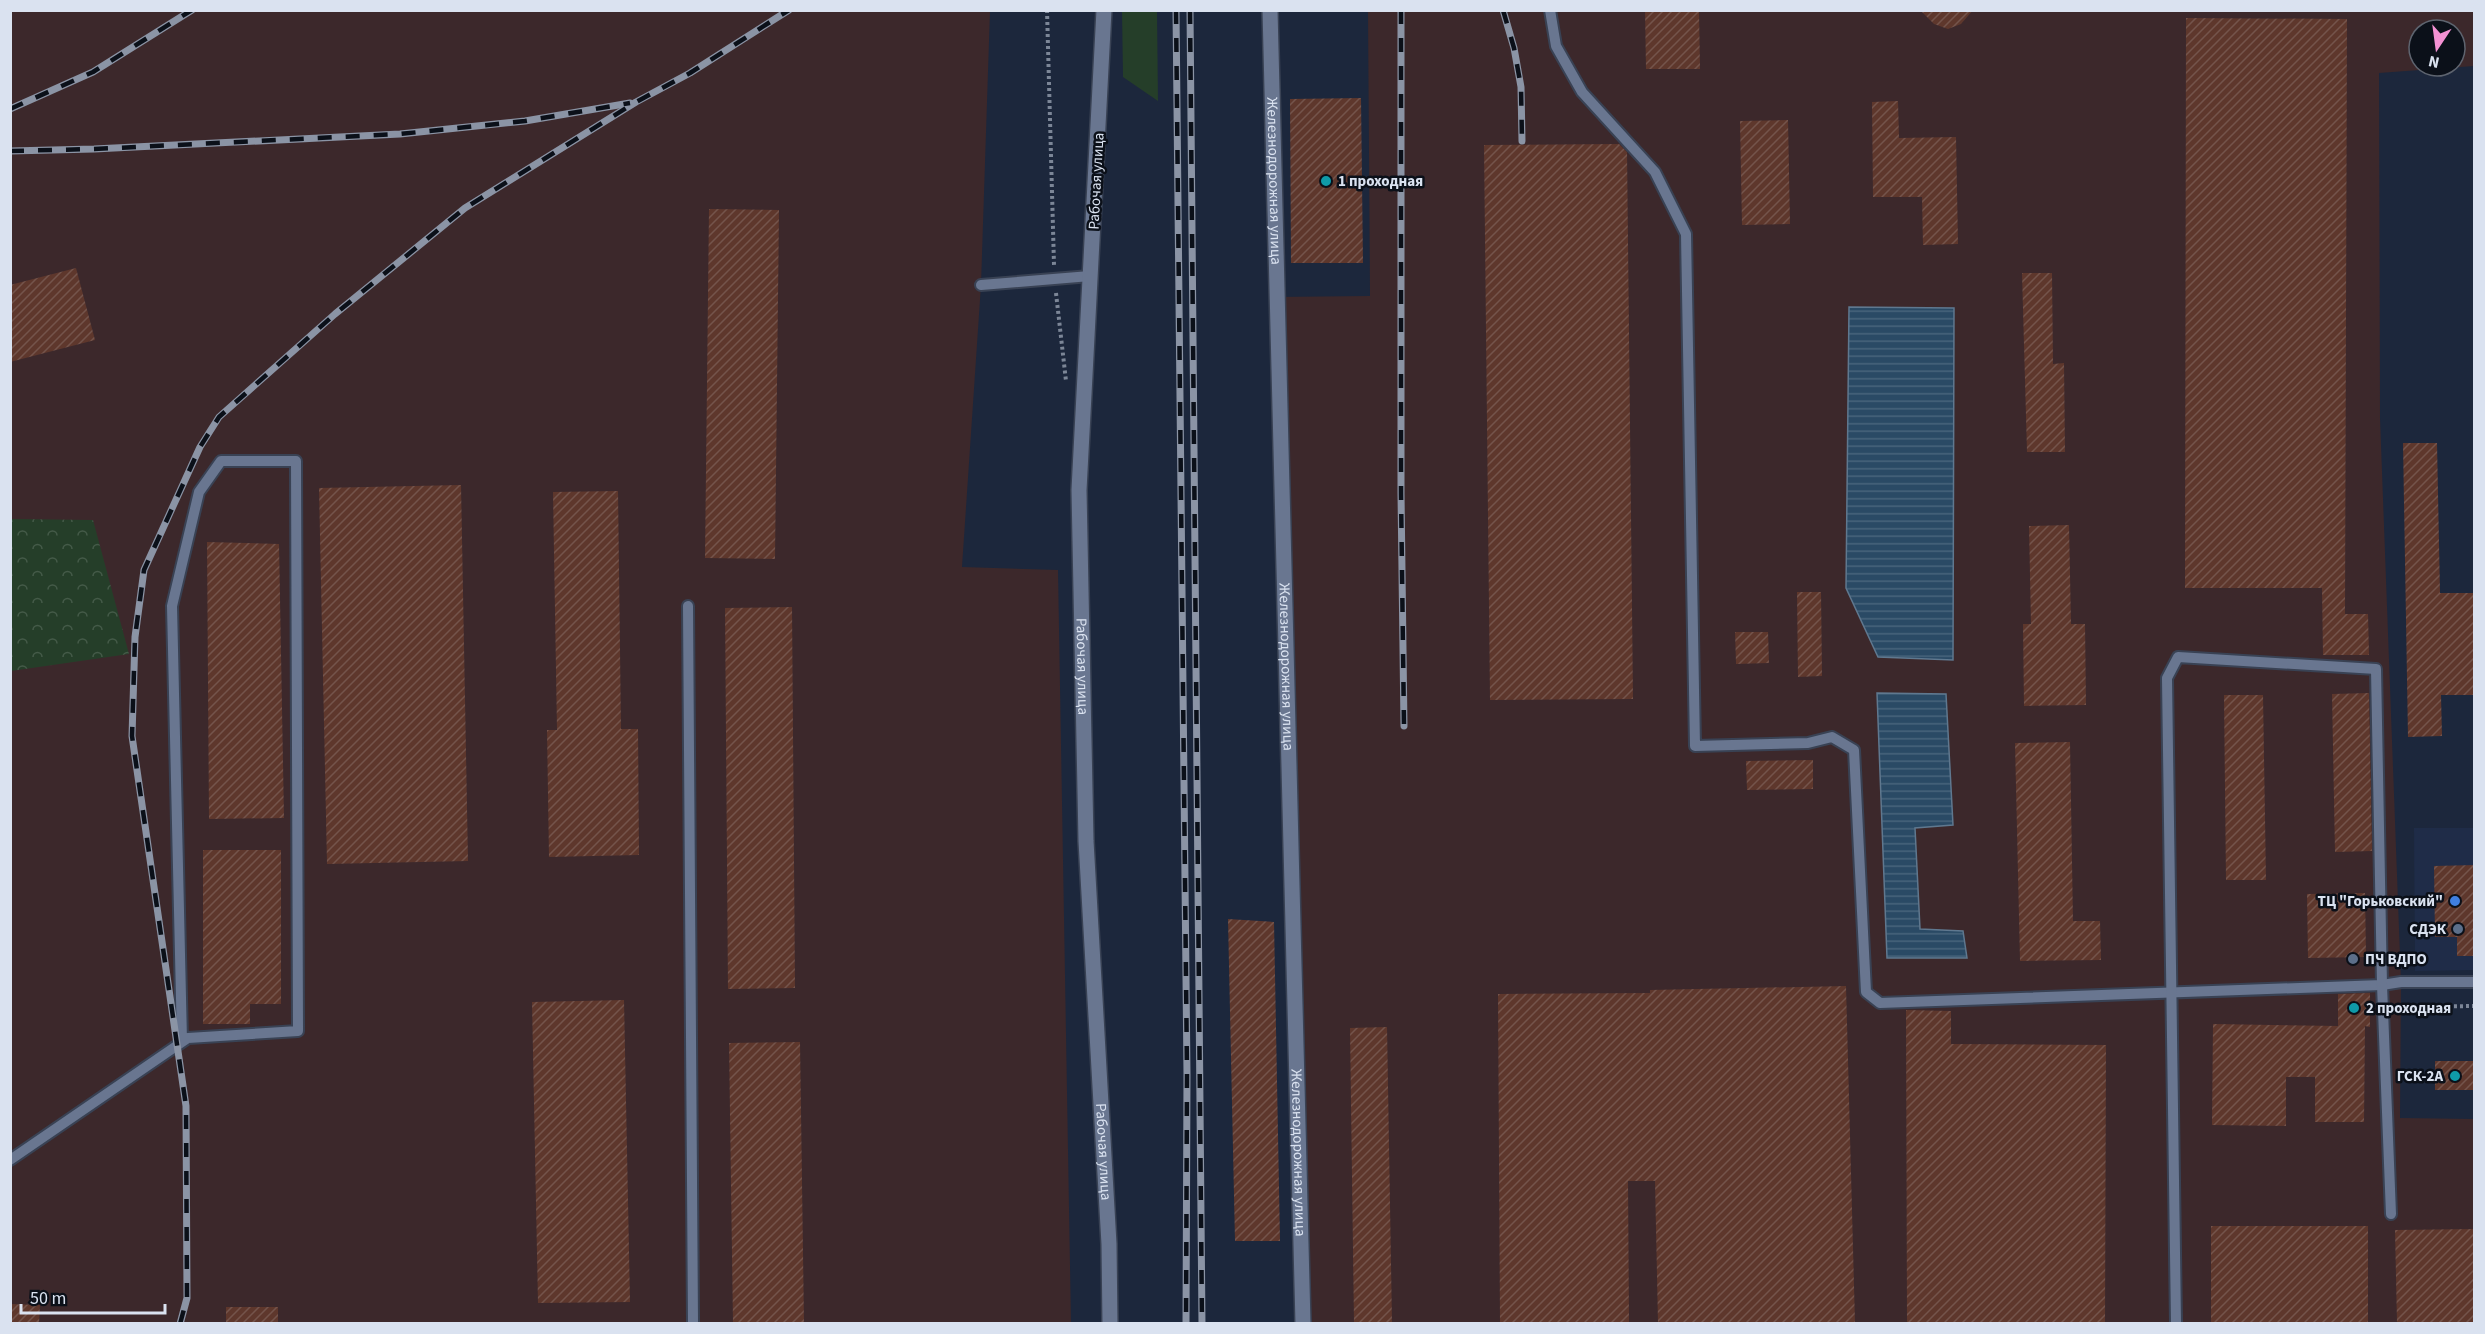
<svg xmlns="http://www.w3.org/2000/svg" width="2485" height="1334" viewBox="0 0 2485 1334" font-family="'Source Sans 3',sans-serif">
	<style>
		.built { fill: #1f2c48 }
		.industrial { fill: #3c282b; fill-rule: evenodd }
		.green { fill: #253e29 }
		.forest { fill: url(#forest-crowns) }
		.water { fill: url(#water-rules); stroke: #5f788f; stroke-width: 1.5 }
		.building { fill: url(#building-hatch) }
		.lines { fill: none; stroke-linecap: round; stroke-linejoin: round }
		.lane-casing { stroke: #394254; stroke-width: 14 }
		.street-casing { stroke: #394254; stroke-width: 18 }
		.secondary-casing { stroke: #394254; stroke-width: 18 }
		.path { stroke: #7c8697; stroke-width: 4; stroke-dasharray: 3 3; stroke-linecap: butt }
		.lane { stroke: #697690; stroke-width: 10 }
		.street { stroke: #697690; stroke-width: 15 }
		.secondary { stroke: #697690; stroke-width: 15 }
		.rail-casing { stroke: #8b94a5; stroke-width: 7 }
		.rail { stroke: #0b1019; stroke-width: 4.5; stroke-dasharray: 14; stroke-linecap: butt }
		.culture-dot { fill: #0f9aa8; stroke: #0b1019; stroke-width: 2 }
		.shop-dot { fill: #3f7fe0; stroke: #0b1019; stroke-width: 2 }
		.service-dot { fill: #5c6f8a; stroke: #0b1019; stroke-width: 2 }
		.labels { text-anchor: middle; stroke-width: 5; stroke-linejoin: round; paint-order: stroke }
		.street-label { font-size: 15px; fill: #dae2f0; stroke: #0b1019 }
		.poi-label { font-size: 15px; font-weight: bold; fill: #dae2f0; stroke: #0b1019; text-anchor: start }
	</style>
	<defs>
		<pattern id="forest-crowns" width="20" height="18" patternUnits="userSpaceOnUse" patternTransform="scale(1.5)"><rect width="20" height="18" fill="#253e29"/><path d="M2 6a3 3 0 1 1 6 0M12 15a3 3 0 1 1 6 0" fill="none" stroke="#445a48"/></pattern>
		<pattern id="water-rules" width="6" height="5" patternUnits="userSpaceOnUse" patternTransform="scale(1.5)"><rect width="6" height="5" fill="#2a4a65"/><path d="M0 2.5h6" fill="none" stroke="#48647b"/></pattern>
		<pattern id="building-hatch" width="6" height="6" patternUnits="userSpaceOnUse" patternTransform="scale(1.5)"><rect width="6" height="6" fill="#5e372c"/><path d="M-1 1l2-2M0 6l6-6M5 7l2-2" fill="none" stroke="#74544b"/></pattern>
	</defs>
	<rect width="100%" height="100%" fill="#1c273c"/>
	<path class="built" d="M2414 828H2474V970L2415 971Z"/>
	<g class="industrial">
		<path d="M10 11H990L981 285 962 567 1058 570 1071 1323H11Z"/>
		<path d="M1368 11H2474V66L2379 73 2380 418 2401 982 2400 1118 2474 1119V1323H1310L1274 297 1370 296ZM2419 30H2455V66H2419Z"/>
	</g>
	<path class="green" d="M1122 11H1157L1158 101 1123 77Z"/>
	<path class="forest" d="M11 519 93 520 129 654 11 671Z"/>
	<g class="water">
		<path d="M1849 307 1954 308 1953 660 1878 657 1846 588Z"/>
		<path d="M1877 693 1946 694 1953 825 1915 828 1920 929 1963 931 1967 958H1887Z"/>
	</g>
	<g class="building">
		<path d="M1645 10H1699L1700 69H1646Z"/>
		<path d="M1920 10H1973L1961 24 1948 29 1934 24Z"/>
		<path d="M2186 18 2347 19 2345 614H2368L2369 655H2323L2322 588H2185Z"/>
		<path d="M1361 98 1363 263H1291L1290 99Z"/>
		<path d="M1898 101 1899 138 1956 137 1958 244 1923 245 1922 197H1873L1872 102Z"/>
		<path d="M1788 120 1790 224 1742 225 1740 121Z"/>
		<path d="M1619 144 1627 152 1633 699 1490 700 1484 145Z"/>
		<path d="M709 209 779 210 775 559 705 558Z"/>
		<path d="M76 268 95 340 10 362V285Z"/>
		<path d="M2022 273H2052L2053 364 2064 363 2065 452H2027Z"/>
		<path d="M2403 443H2437L2440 593H2475V695H2441L2442 736 2408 737Z"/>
		<path d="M461 485 468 861 327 864 319 488Z"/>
		<path d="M618 491 621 729H638L639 855 549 857 547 730H557L553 492Z"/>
		<path d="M2069 525 2071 624H2085L2086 705 2024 706 2023 624H2031L2029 526Z"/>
		<path d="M207 542 279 544 284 818 209 819Z"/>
		<path d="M1797 592H1821L1822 676 1798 677Z"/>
		<path d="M792 607 795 988 728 989 725 608Z"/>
		<path d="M1735 632H1768L1769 663 1736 664Z"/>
		<path d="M2369 693 2372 851 2335 852 2332 694Z"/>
		<path d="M2224 695H2263L2266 880H2226Z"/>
		<path d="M2070 742 2073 921H2100L2101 960 2020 961 2015 743Z"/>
		<path d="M1813 760V789L1747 790 1746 761Z"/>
		<path d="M203 850H281V1004H250V1024H203Z"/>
		<path d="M2475 865V956H2457V937H2435L2434 866Z"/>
		<path d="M2365 893 2366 957 2308 958 2307 894Z"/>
		<path d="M1228 919 1274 922 1280 1241H1235Z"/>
		<path d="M1846 986 1855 1323H1658L1655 1181H1628L1629 1323H1500L1498 994 1650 993V990Z"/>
		<path d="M2370 993V1027L2365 1026 2364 1122H2315V1077H2286V1126L2212 1125 2213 1024 2338 1026V994Z"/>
		<path d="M624 1000 630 1302 538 1303 532 1002Z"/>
		<path d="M1906 1010 1951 1011V1044L2106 1045 2105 1323H1907Z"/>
		<path d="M1387 1027 1392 1323H1354L1350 1028Z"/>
		<path d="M800 1042 804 1323H733L729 1043Z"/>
		<rect x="2435" y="1061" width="40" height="29"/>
		<rect x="2211" y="1226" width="157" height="97"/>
		<path d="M2475 1229V1323H2397L2395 1230Z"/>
		<path d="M10 1304 40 1305 39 1323H10Z"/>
		<rect x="226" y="1307" width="52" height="16"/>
	</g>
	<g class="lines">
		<defs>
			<g id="lane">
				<path d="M1550 10 1556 46 1582 92 1655 172 1686 234 1695 746 1808 743 1832 737 1854 750 1866 992 1880 1003 2382 985 2401 982H2474"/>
				<path d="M981 285 1090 276"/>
				<path d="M688 606 693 1324"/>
				<path d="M10 1160 188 1038 298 1031 296 461H221L199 492 172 606 182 1041"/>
				<path d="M2176 1324 2167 678 2178 657 2376 669 2382 985 2391 1214"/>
			</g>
			<g id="street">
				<path id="s1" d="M1270 10 1303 1324"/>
			</g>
			<g id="secondary">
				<path id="s2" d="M1104 10 1079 490 1086 841 1109 1244 1110 1324"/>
			</g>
		</defs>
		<use href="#lane" class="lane-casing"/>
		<use href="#street" class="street-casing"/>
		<use href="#secondary" class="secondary-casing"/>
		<g class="path">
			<path d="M1047 10 1054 265"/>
			<path d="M1056 293 1066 381"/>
			<path d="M2400 1007 2474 1006"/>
		</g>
		<use href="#lane" class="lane"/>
		<use href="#street" class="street"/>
		<use href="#secondary" class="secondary"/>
		<defs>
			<g id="rail">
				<path d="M1176 10 1187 1074 1186 1324"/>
				<path d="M1190 10 1202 1324"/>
				<path d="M1401 10V493L1404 726"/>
				<path d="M1503 10 1514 48 1521 87 1522 141"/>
				<path d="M10 109 93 72 192 10"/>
				<path d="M10 151 94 149 400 134 525 121 630 103"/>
				<path d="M180 1324 187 1298 186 1106 132 736 135 637 144 570 200 447 219 417 335 314 465 208 636 102 690 73 789 10"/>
			</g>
		</defs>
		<use href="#rail" class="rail-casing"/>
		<use href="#rail" class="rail"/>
	</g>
	<g class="culture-dot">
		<circle cx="1326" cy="181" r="6"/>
		<circle cx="2354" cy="1008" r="6"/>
		<circle cx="2455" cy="1076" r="6"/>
	</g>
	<circle class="shop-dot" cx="2455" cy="901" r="6"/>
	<g class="service-dot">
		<circle cx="2458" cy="929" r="6"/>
		<circle cx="2353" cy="959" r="6"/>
	</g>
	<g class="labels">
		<g class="street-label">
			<text transform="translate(1096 181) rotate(-87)" y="5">Рабочая улица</text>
			<text dy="5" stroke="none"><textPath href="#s1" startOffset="171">Железнодорожная улица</textPath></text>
			<text dy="5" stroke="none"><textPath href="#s2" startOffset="657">Рабочая улица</textPath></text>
			<text dy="5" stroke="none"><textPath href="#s1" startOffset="657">Железнодорожная улица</textPath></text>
			<text dy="5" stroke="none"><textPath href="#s2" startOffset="1143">Рабочая улица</textPath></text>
			<text dy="5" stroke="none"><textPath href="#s1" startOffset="1143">Железнодорожная улица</textPath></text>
		</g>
		<g class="poi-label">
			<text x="1338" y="186">1 проходная</text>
			<text x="2443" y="906" text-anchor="end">ТЦ "Горьковский"</text>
			<text x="2446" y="934" text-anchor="end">СДЭК</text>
			<text x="2365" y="964">ПЧ ВДПО</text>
			<text x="2366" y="1013">2 проходная</text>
			<text x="2443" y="1081" text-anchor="end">ГСК-2А</text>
		</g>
	</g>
	<rect width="2485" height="1334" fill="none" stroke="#dae2f0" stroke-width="24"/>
	<g transform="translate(2437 48) rotate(193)"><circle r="28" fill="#0b1019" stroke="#5e646f" stroke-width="1.5"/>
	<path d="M0-4.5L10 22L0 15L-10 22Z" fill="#f491d3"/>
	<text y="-9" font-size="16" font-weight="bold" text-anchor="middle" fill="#dae2f0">N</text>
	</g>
	<path d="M21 1304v9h144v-9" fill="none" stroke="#dae2f0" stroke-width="3"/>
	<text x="30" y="1304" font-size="18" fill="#dae2f0" stroke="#0b1019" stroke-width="4.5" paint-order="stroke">50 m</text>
</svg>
